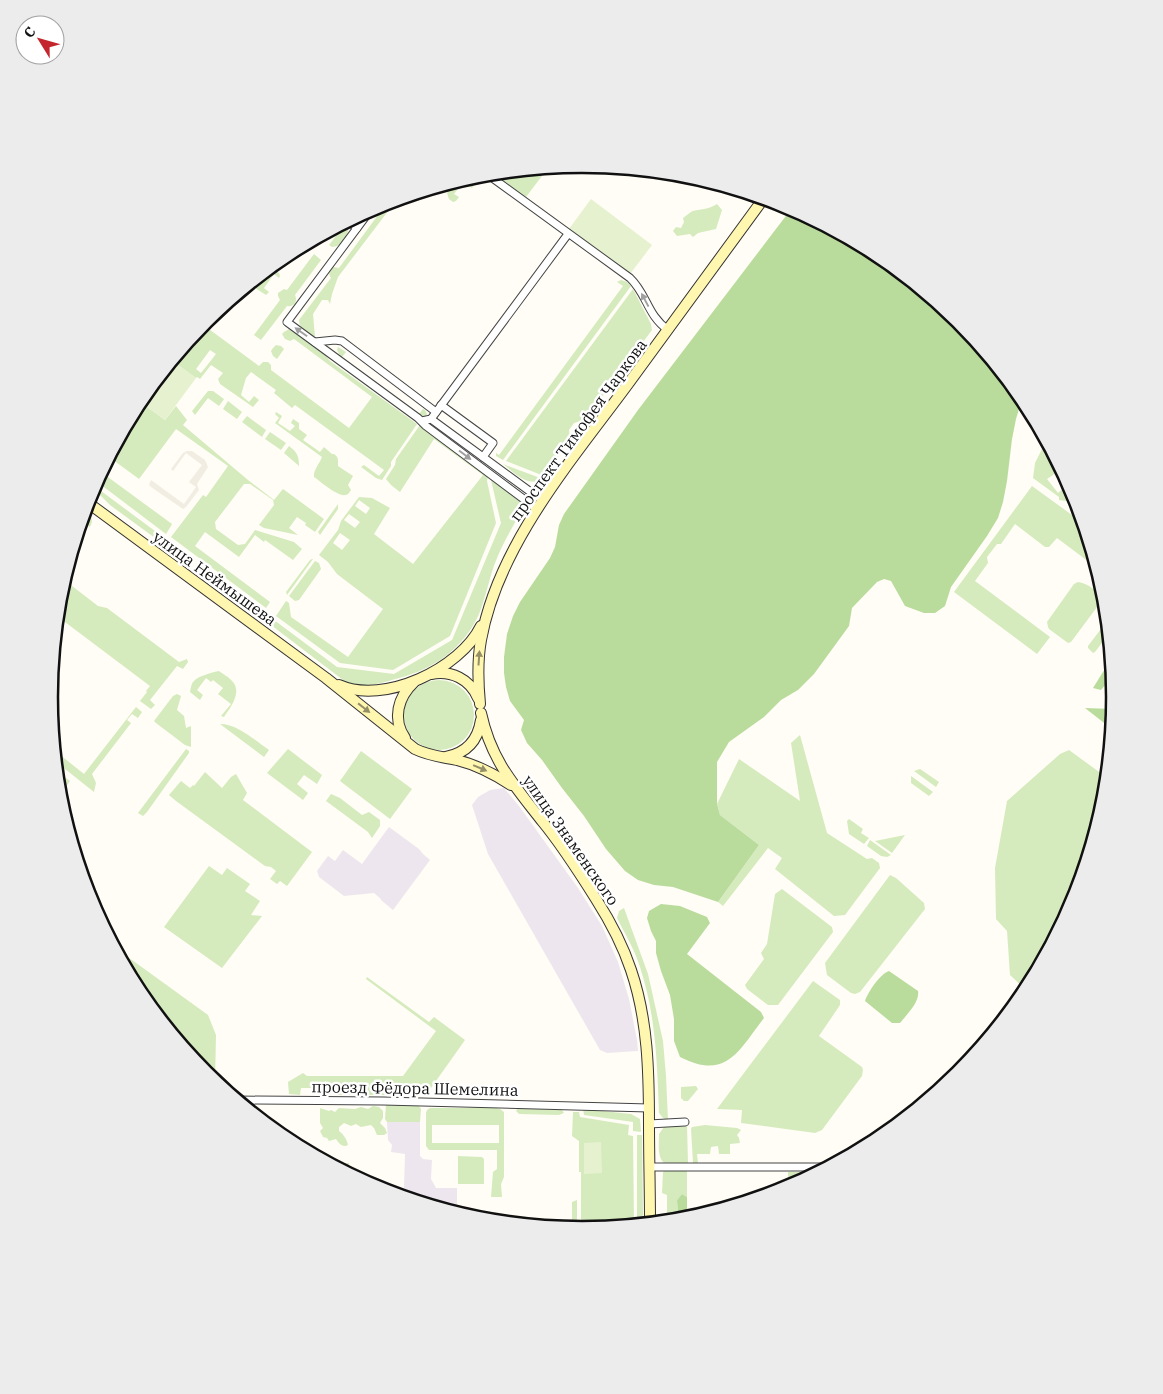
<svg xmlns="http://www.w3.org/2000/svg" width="1163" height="1394" viewBox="0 0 1163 1394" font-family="'IBM Plex Serif',serif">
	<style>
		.industrial { fill: #eee6ef }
		.green { fill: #d5ebbd; fill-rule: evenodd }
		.forest { fill: #b9dc9c }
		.pitch { fill: #e6f2cf }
		.plaza { fill: #f1ede2 }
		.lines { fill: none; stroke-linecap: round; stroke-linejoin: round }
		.minor-casing { stroke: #444; stroke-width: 9 }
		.secondary-casing { stroke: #333; stroke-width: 12 }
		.minor { stroke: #fff; stroke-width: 7 }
		.secondary { stroke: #fff6b0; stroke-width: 10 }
		.oneway { fill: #a0a0a0 }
		.oneway2 { fill: #948f68 }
		.labels { text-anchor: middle; stroke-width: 5; stroke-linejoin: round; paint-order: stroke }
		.street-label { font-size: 16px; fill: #111; stroke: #fff }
		.rim { fill: none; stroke: #111; stroke-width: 2.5 }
	</style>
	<rect width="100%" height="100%" fill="#fffdf5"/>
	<g class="industrial">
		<path d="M504 788 519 806 578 888 602 926 618 962 629 999 637 1040 638 1051 607 1053 600 1050 488 854 472 805 478 797 490 790Z"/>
		<path d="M389 827 419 849 423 854 430 860 393 910 381 900V899L374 893 344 896 319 877 317 871 328 856 335 861 343 850 362 864Z"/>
		<path d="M387 1122H420V1156L423 1159 432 1160 431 1179 436 1188H457V1206L462 1207V1213H457L412 1199 405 1192 404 1187 405 1154 391 1152 392 1145 388 1140Z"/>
	</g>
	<g class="green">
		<path d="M548 168 526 197 493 173Z"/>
		<path d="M478 175 480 177 472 188 463 182 454 194 459 197 456 201 453 202 449 199 447 193 452 187 447 184Z"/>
		<path d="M398 198 338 277 332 294 330 304 328 300H322L313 314 315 337C307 333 299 330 299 320L331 278C328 274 329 270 333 267L339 268 378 215 376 208C378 204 381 204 385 204L388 202Z"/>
		<path d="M717 204 722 210 716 229 698 233 693 237 690 234 677 236 673 231 676 227 681 228 684 222 683 218C686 216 690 212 693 211 702 209 709 209 717 204Z"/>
		<path d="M345 224 348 227C349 236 341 247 332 247L329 245Z"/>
		<path d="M314 254 321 260 295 295C298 302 294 307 287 306L261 340 254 335 280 300 278 296V293L284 289 287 290Z"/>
		<path d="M270 267 279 273 280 276 279 278 274 274 264 288 269 292 266 295 249 284Z"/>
		<path d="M621 280 627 282 631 286 503 460 496 456V453L499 455 623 286 617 282Z"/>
		<path d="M633 289 651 324 652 330 585 420 574 423 569 430 570 441 544 476 506 461Z"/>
		<path d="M202 324 259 366 263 362H268L271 365V370L349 428 372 397 294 339 290 341 285 339 282 334 284 332 289 329 321 350 330 361 417 424 391 462V466L382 480 376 478 361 467 364 465 379 476 384 470 295 405 292 408 274 393 276 390 251 372 246 378 241 395 249 402 254 396 259 400 253 407 220 384 218 379 223 373 211 365 200 379 197 377 196 378 174 362 199 329 198 328ZM210 350 216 354 201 373 196 369Z"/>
		<path d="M276 345 281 346 284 349 277 359 273 356 271 351 273 348Z"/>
		<path d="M338 347 346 352 342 357 419 414 423 409 425 410 427 414 426 416H420L341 358 337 350Z"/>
		<path d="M208 391H213L224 399 219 406 208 398 195 415 192 411Z"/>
		<path d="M228 401 242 412 237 419 223 409Z"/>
		<path d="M143 404 165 420 176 406 187 420 183 425 248 480 274 500 283 489 324 519 315 532 305 525 306 523 297 517 289 528 298 535 264 528 259 525 274 505 273 500 250 484H244L215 522 216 529 238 545 245 544 255 530 294 542 302 549 293 560 265 540 264 542 255 535 239 557 205 532 195 546 270 602 266 608 171 537 203 495 206 497 228 466 176 429 139 479 109 457 120 436Z"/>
		<path d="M276 412 282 416 278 423 290 431 295 426 291 423 293 419 299 423V429L307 435 303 440 320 452 324 447 332 454H334C339 457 338 461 338 466L353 476 348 485 351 490C349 493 348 495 345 495 338 497 320 481 314 477 313 470 320 463 322 457L275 423 279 418 275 414Z"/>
		<path d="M247 416 266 430 262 437 242 422Z"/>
		<path d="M420 425 488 476 487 481 496 523 450 636 393 670 340 663 276 616 286 601 289 603 291 617 348 657 383 609 337 574 328 562 319 555 338 530 341 521 359 497 372 498 390 508 374 534 413 564 483 475 434 439 400 492 391 485 386 479 395 465 396 459ZM359 500 370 508 366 514 355 506ZM349 514 360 522 355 528 344 520ZM340 533 350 540 342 550 333 543Z"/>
		<path d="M270 432 286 443 281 450 265 439Z"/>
		<path d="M1046 441 1058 464V470L1053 475 1047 479 1058 493 1067 485C1072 488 1073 491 1072 496L1066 501 1059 500V497L1033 478 1035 463Z"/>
		<path d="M289 446C297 452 299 456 299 466L284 453Z"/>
		<path d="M503 464 543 479 542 481C524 485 516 474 503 464Z"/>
		<path d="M101 472 172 524 171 526 166 534 96 481Z"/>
		<path d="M491 480 521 502 523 505V509C513 526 502 544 495 563 489 579 486 597 479 614 464 648 434 669 399 678 381 683 364 689 347 683L271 625 269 621 270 617 337 667 394 674 452 640 501 523Z"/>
		<path d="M1032 486 1083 523 1098 572 1093 578 1089 562 1057 538 1049 547H1045L1015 524 1001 544H997L987 557 988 563 975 581 1050 637 1037 654 954 592Z"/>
		<path d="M97 488 163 537 159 539 155 538 110 505 95 490Z"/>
		<path d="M338 504V509L320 535 318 532Z"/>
		<path d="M84 511 91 516 92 522 90 527 81 520Z"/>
		<path d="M312 559H313L287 595 286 592 310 560Z"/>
		<path d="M315 561 319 563 321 569 299 600 295 601 289 596Z"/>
		<path d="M63 579 98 606 107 608 179 662 187 659 188 662 183 669 177 666 150 700 155 705 151 709 140 701 147 692 146 691 150 686 57 616 59 593Z"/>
		<path d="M1078 582C1088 583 1095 591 1103 596V599L1071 642 1068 643 1049 629 1048 627 1047 622 1074 584Z"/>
		<path d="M1107 621 1108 635 1095 652 1093 653 1088 648V646Z"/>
		<path d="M219 671C223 674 229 677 232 681 243 692 230 708 224 717L221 716 231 704 218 694 223 688 213 680 211 682 206 678 197 690 203 695 200 700 190 692C191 688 191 683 195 680 199 676 213 672 219 671Z"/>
		<circle cx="439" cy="715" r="35"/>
		<path d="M177 694 181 696 177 710 184 716 186 728 191 726V747L185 745 156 723 154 721 173 696Z"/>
		<path d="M136 707 142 712 138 718 132 714 127 720 131 723 92 774 96 783 94 792 55 761 54 750 84 774Z"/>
		<path d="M220 724C238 724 254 740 269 750L264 757Z"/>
		<path d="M800 735 827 833 867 859 872 858 879 863 880 868 845 915 834 916 775 869 782 858 768 848 723 906 718 902 759 845 720 815 717 804 739 759 800 801 791 743Z"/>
		<path d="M186 749 189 751V753L147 812 143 816 138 813Z"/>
		<path d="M288 749 322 775 317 784 304 775 297 784 308 793 303 800 267 773Z"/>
		<path d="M1069 750 1106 777 1105 791 1092 819 1083 871 1074 901 1026 990 1010 975 1007 931 996 919 995 868 1007 801 1060 754Z"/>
		<path d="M361 751 412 789 390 819 340 781Z"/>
		<path d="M920 769 939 782 936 787 914 771Z"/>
		<path d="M56 771 70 781 59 797V796Z"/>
		<path d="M205 772 222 788 231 777 236 774 247 793 243 800 312 852 287 886 280 881 277 884 270 879 276 871 271 867 265 866 176 801 169 795 181 781 190 788 193 785 194 786Z"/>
		<path d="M911 776 933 792 929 796 911 783Z"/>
		<path d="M331 794 340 798 362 815 369 812 380 820V826L372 838 368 832 326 801Z"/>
		<path d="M849 819 863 829 861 833 869 838 864 844 849 834 847 821Z"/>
		<path d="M905 835 892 853 875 841Z"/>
		<path d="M870 840 891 855 887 857 881 856 867 846Z"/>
		<path d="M209 866 222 875 227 868 250 884 245 891 260 901 251 915 262 916 222 968 164 927Z"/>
		<path d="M890 875 896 878 924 903 925 909 860 992 855 994 851 993 827 975 825 963Z"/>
		<path d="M782 889 832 927 833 932 778 1005H768L747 989 745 985 764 959 761 953 767 944 775 894Z"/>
		<path d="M624 908 648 974 663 1041 666 1076 668 1120 663 1118 659 1113C657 1062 656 1016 640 967 635 950 625 934 617 918L619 911Z"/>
		<path d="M114 947 208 1015 216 1035 215 1082 205 1073 152 1010V1005L136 988Z"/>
		<path d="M367 977 429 1022 434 1017 465 1040 426 1095H336L335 1088H301L300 1095 289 1094 288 1082 303 1073 307 1076H403L436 1031 366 979Z"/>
		<path d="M813 981 840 1000V1005L819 1036 862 1067 863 1070 862 1076 822 1130 815 1133 741 1123 742 1110 717 1109Z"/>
		<path d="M696 1086 698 1089 688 1101H684L681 1098V1087Z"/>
		<path d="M386 1104 418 1105 421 1109 420 1122H387L385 1119Z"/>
		<path d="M373 1106 379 1107 383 1111V1118L380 1123 385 1128 387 1133 384 1135H377L374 1128 371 1125 361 1127 356 1124 351 1126 344 1123 339 1127V1131C343 1134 347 1139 348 1145 342 1148 339 1143 336 1139L329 1141 327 1138 323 1137 320 1131 323 1128 320 1123V1108L329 1111 331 1110 335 1112 339 1108 355 1109 361 1107 368 1109Z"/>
		<path d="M430 1108H496L500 1109 504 1112V1177L501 1184 502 1197H491L493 1172 497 1169V1150H429L426 1146V1113L427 1110ZM432 1125H499V1143H432Z"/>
		<path d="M518 1108 562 1110 564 1113 559 1115 519 1114 516 1111Z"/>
		<path d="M583 1109 631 1114 640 1119 641 1132 633 1131V1122L584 1115Z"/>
		<path d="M573 1112H579L580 1117 629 1125 628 1135 633 1136 634 1225 581 1230V1172H579V1141L572 1136Z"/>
		<path d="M705 1125 737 1128 741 1130 737 1135 739 1138 740 1143 730 1144V1154H719L718 1146 711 1147 710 1154H697L698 1163H693L691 1129 692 1127Z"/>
		<path d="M687 1126 688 1163H664C657 1157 659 1143 659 1134L664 1127Z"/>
		<path d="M637 1135H642L643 1215 639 1224 637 1219Z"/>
		<path d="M458 1156 482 1157 484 1159V1184H458Z"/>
		<path d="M331 1163H349V1174L331 1164Z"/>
		<path d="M687 1169V1197L682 1194 677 1200 678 1213 676 1220 665 1222 667 1220V1195L662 1193 663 1172 666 1170Z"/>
		<path d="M788 1172H810V1176L788 1188Z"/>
		<path d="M577 1200V1229H572V1202Z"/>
	</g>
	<g class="forest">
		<path d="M792 208 878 254 958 320 1022 399 1016 419 1012 439 1007 481 1003 502 998 518 987 536 951 587 945 606 935 613H924L905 606 891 581 884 579 877 582 852 608 849 626 814 674 798 690 781 700 764 717 729 742 717 762V804L720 815 759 845 718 902 673 887 654 885 638 880 625 871 606 849 584 816 562 788 542 760 527 743 521 730 524 720 510 701 506 687 504 673V657L507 634 513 616 520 602 550 558 555 547 559 525 564 514 638 410Z"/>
		<path d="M1111 659 1113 679H1110L1101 690 1093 688Z"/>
		<path d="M1085 708 1113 709 1111 727 1108 726Z"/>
		<path d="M661 904 680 906 707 917 710 923 687 954 761 1012 764 1018C739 1050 727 1081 680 1057L674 1041V1019L670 995 661 971 656 953V941L651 931 647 918 649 911Z"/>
		<path d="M889 971 918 991C920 1003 906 1015 900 1023H892L865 1001C868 992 880 974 889 971Z"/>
		<path d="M682 1194 687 1197V1219L676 1220 678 1213 677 1200Z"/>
	</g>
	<g class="pitch">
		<path d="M591 199 652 245 630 274 569 229Z"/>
		<path d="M174 362 196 378 165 420 143 404Z"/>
		<path d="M601 1142 602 1173 584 1174V1143Z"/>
	</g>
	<path class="plaza" d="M187 451H192L205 460 208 467 197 484 199 490 186 507 183 509 151 487 149 485 151 480 184 504 196 487 189 482 202 465 186 453 173 471 171 469 183 453Z"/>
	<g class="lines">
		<defs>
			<g id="minor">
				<path d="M487 174 630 278C647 294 647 315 668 330"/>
				<path d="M372 208 287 322 418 418 426 426 537 509"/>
				<path d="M348 221 357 228"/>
				<path d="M315 342 335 340 342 341 436 412"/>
				<path d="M441 405 493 443 483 457"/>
				<path d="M431 419 543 501"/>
				<path d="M422 421 431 419 568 234"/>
				<path d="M237 1100 383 1101 649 1108"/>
				<path d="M649 1124 685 1122"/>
				<path d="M650 1167H827"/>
			</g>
			<g id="secondary">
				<path d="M87 502 326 678 415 749C429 756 443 757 457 760 477 765 494 774 511 785"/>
				<path d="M431 674C451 670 470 679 478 698"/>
				<path d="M339 685C384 705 460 669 481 626"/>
				<path d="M480 704C478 683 477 662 481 640 498 545 572 460 628 384 674 322 719 260 764 198"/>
				<path d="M481 713C491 760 514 785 542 821 562 845 579 872 596 899 610 921 623 946 631 970 648 1020 649 1072 649 1124 649 1157 650 1190 650 1223"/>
				<path d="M405 738C392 719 398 697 414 682"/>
				<path d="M446 757C467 753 478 740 481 720"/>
			</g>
		</defs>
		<use href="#minor" class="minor-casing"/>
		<use href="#secondary" class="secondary-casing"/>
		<use href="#minor" class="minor"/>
		<use href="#secondary" class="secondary"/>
	</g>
	<defs><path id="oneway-solid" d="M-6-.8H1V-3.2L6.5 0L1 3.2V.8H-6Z" transform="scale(1.25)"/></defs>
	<g class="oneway">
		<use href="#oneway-solid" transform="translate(645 300) rotate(-118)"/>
		<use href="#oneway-solid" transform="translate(301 332) rotate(-145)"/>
		<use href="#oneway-solid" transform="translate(465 455) rotate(37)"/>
	</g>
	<g class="oneway2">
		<use href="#oneway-solid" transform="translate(479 658) rotate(-86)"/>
		<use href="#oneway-solid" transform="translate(364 708) rotate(38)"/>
		<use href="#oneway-solid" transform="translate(480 768) rotate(23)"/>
	</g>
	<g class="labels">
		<g class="street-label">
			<text transform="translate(578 430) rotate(-54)" y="6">проспект Тимофея Чаркова</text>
			<text transform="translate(215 578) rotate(36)" y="6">улица Неймышева</text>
			<text transform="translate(571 840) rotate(55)" y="6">улица Знаменского</text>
			<text transform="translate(415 1088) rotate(1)" y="6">проезд Фёдора Шемелина</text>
		</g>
	</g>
	<path d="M0 0H1163V1394H0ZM58 697a524 524 0 1 1 1048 0a524 524 0 1 1-1048 0Z" fill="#ececec" fill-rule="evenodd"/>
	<path class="rim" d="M58 697a524 524 0 1 1 1048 0a524 524 0 1 1-1048 0Z"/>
	<g transform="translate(40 40) rotate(307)"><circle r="24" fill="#ffffff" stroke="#a0a0a0"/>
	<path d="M0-4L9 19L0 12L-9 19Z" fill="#c4262e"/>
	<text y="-8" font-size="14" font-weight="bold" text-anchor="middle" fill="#111111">С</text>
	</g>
</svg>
